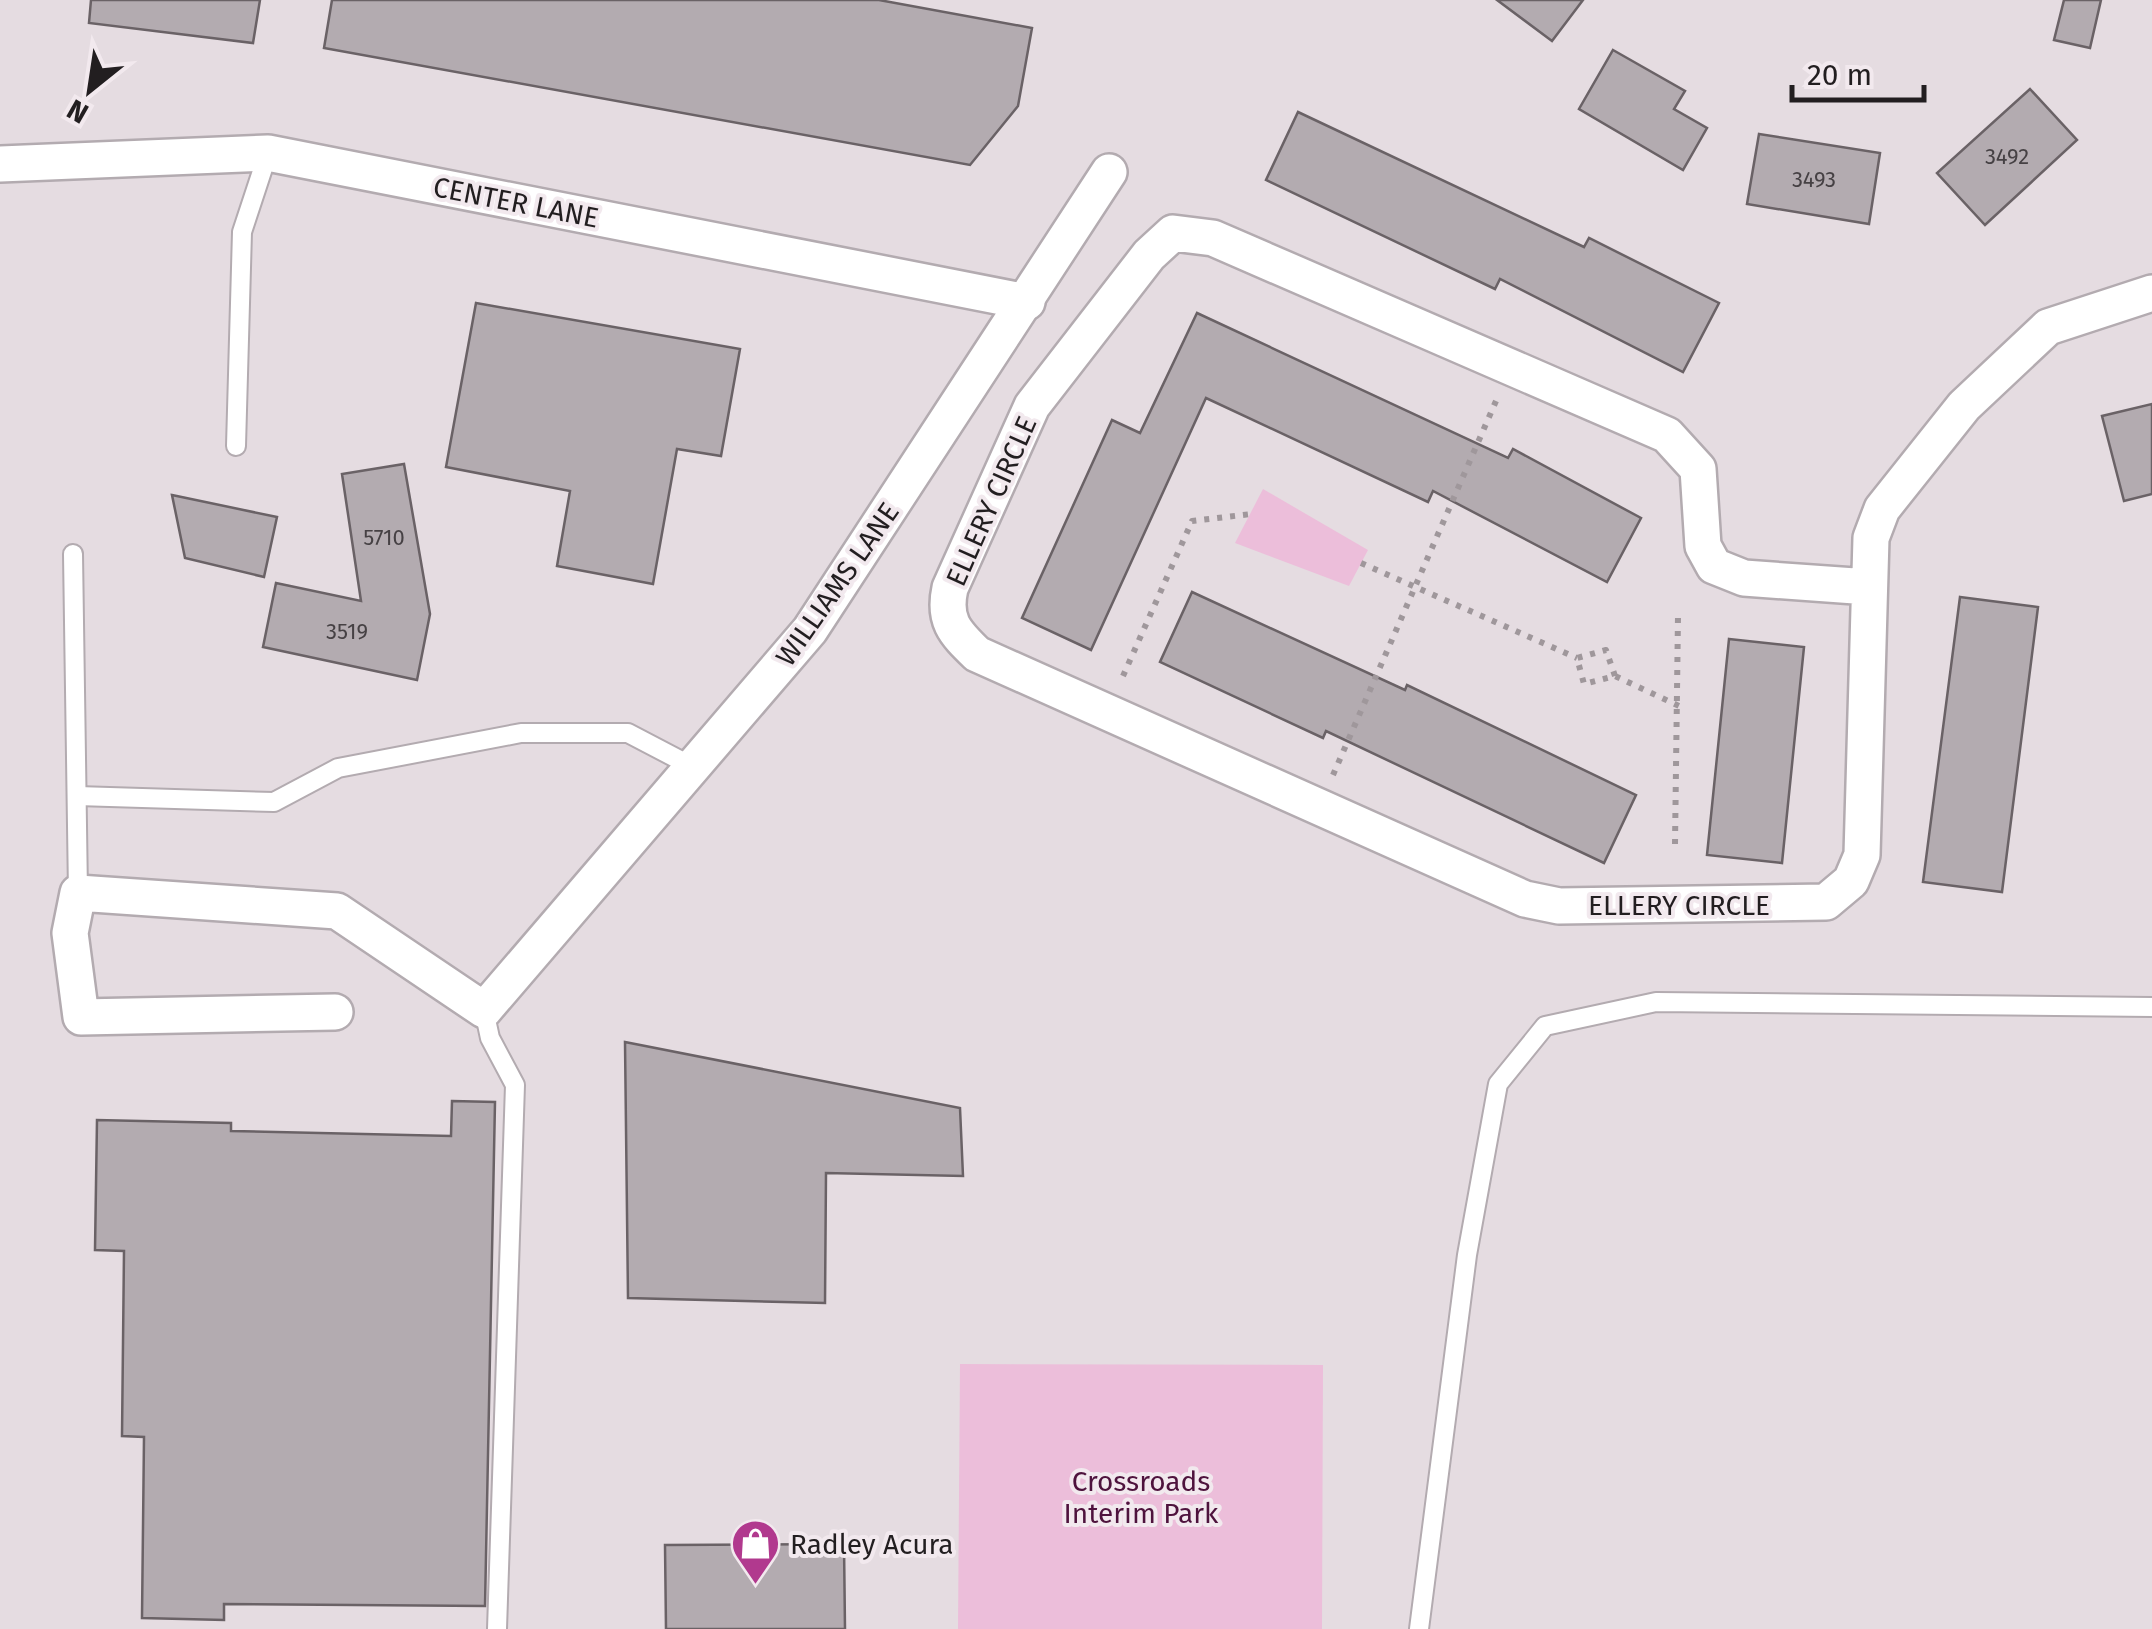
<svg xmlns="http://www.w3.org/2000/svg" width="2152" height="1629" viewBox="0 0 2152 1629" font-family="'Fira Sans',sans-serif">
	<style>
		.green { fill: #ecbeda }
		.building { fill: #b3abb0; stroke: #6a6266; stroke-width: 2.5 }
		.lines { fill: none; stroke-linecap: round; stroke-linejoin: round }
		.service-casing { stroke: #b3abb0; stroke-width: 22 }
		.minor-casing { stroke: #b3abb0; stroke-width: 40 }
		.path { stroke: #9f979b; stroke-width: 6; stroke-dasharray: 5 8; stroke-linecap: butt }
		.service { stroke: #fff; stroke-width: 18 }
		.minor { stroke: #fff; stroke-width: 35 }
		.labels { text-anchor: middle; stroke-width: 8; stroke-linejoin: round; paint-order: stroke }
		.number-label { font-size: 22px; fill: #464144 }
		.street-label { font-size: 28px; fill: #221e20; stroke: #f2e9ee }
		.park-label { font-size: 28px; fill: #4e133d; stroke: #f2e9ee }
		.poi-label { font-size: 28px; fill: #221e20; stroke: #f2e9ee; text-anchor: start }
	</style>
	<rect width="100%" height="100%" fill="#e5dce1"/>
	<g class="green">
		<path d="M1263 489 1368 550 1349 586 1235 543Z"/>
		<path d="M960 1364 1323 1365 1322 1629H958Z"/>
	</g>
	<g class="building">
		<path d="M91 0H260L253 43 89 23Z"/>
		<path d="M332 0H879L1032 28 1018 106 970 165 324 48Z"/>
		<path d="M1497 0H1583L1552 41Z"/>
		<path d="M2064 0H2101L2090 48 2054 40Z"/>
		<path d="M1613 50 1685 91 1674 109 1707 128 1683 170 1579 109Z"/>
		<path d="M2030 89 2077 140 1985 225 1937 173Z"/>
		<path d="M1298 112 1584 247 1589 238 1719 303 1683 372 1500 279 1495 289 1266 180Z"/>
		<path d="M1759 134 1880 153 1869 224 1747 204Z"/>
		<path d="M476 303 740 349 721 456 677 449 653 584 557 566 570 491 446 467Z"/>
		<path d="M1197 313 1508 458 1513 449 1641 518 1607 582 1433 491 1428 502 1206 398 1091 650 1022 618 1112 420 1140 433Z"/>
		<path d="M2152 404V494L2124 501 2102 416Z"/>
		<path d="M404 464 430 614 417 680 263 647 276 583 361 601 342 474Z"/>
		<path d="M172 495 277 517 264 577 185 558Z"/>
		<path d="M1192 592 1405 690 1407 685 1636 795 1604 863 1326 731 1323 738 1160 662Z"/>
		<path d="M1960 597 2038 607 2002 892 1923 882Z"/>
		<path d="M1729 639 1804 647 1782 863 1707 855Z"/>
		<path d="M625 1042 960 1108 963 1176 826 1173 825 1303 628 1298Z"/>
		<path d="M452 1101 495 1102 485 1606 224 1604V1620L142 1618 144 1437 122 1436 124 1251 95 1250 97 1120 231 1123V1131L451 1136Z"/>
		<path d="M844 1544 845 1629H666L665 1545Z"/>
	</g>
	<g class="lines">
		<defs>
			<g id="service">
				<path d="M236 446 242 232 268 153"/>
				<path d="M73 554 78 893"/>
				<path d="M77 796 274 802 338 768 521 733H628L693 767"/>
				<path d="M484 1010 490 1038 515 1085 497 1629"/>
				<path d="M1419 1629 1467 1255 1498 1084 1545 1026 1656 1002 2152 1007"/>
			</g>
			<g id="minor">
				<path d="M0 164 268 153 1027 302"/>
				<path d="M1869 587 1744 578 1714 566 1703 546 1698 469 1667 435 1213 238 1173 233 1149 255 1032 406 950 588C943 620 954 632 977 654L1525 899 1559 906 1826 902 1851 881 1862 855 1871 538 1882 509 1964 406 2048 327 2152 293"/>
				<path d="M335 1012 81 1017 70 933 78 893 337 911 484 1010 810 630 1109 172"/>
			</g>
		</defs>
		<use href="#service" class="service-casing"/>
		<use href="#minor" class="minor-casing"/>
		<g class="path">
			<path d="M1361 563 1577 658"/>
			<path d="M1123 676 1192 521 1251 514"/>
			<path d="M1615 676 1606 650 1577 658 1584 684 1615 676 1679 706"/>
			<path d="M1333 775 1496 401"/>
			<path d="M1675 844 1678 616"/>
		</g>
		<use href="#service" class="service"/>
		<use href="#minor" class="minor"/>
	</g>
	<defs>
		<symbol id="shop-pin" viewBox="-11 -11 22 30"><path d="M0 17L-7.5 6A9.5 9.5 0 1 1 7.5 6Z" fill="#b1398e" stroke="#f2e9ee"/><path d="M-5-2.5h2.3a2.7 3.5 0 0 1 5.4 0H5L5.5 6h-11ZM-1.5-2.5h3a1.5 2.3 0 0 0-3 0Z" fill="#fff"/></symbol>
	</defs>
	<g fill-rule="evenodd">
		<use href="#shop-pin" x="728" y="1516" width="55" height="75"/>
	</g>
	<g class="labels">
		<g class="number-label">
			<text x="2007" y="164">3492</text>
			<text x="1814" y="187">3493</text>
			<text x="384" y="545">5710</text>
			<text x="347" y="639">3519</text>
		</g>
		<g class="street-label">
			<text transform="translate(516 202) rotate(11)" y="10">CENTER LANE</text>
			<text transform="translate(991 501) rotate(-66)" y="10">ELLERY CIRCLE</text>
			<text transform="translate(837 584) rotate(-55)" y="10">WILLIAMS LANE</text>
			<text x="1679" y="915">ELLERY CIRCLE</text>
		</g>
		<g class="park-label">
			<text x="1141" y="1491">Crossroads<tspan x="1141" dy="32">Interim Park</tspan></text>
		</g>
		<g class="poi-label">
			<text x="790" y="1554">Radley Acura</text>
		</g>
	</g>
	<g transform="translate(90 90) rotate(210)" stroke="#f2e9ee" stroke-width="8" paint-order="stroke">
	<path d="M0-8L18 38L0 25L-18 38Z" fill="#221e20"/>
	<text y="-15" font-size="28" font-weight="bold" text-anchor="middle" fill="#221e20">N</text>
	</g>
	<path d="M1792 85v15h132v-15" fill="none" stroke="#221e20" stroke-width="5"/>
	<text x="1807" y="85" font-size="30" fill="#221e20" stroke="#f2e9ee" stroke-width="8" paint-order="stroke">20 m</text>
</svg>
